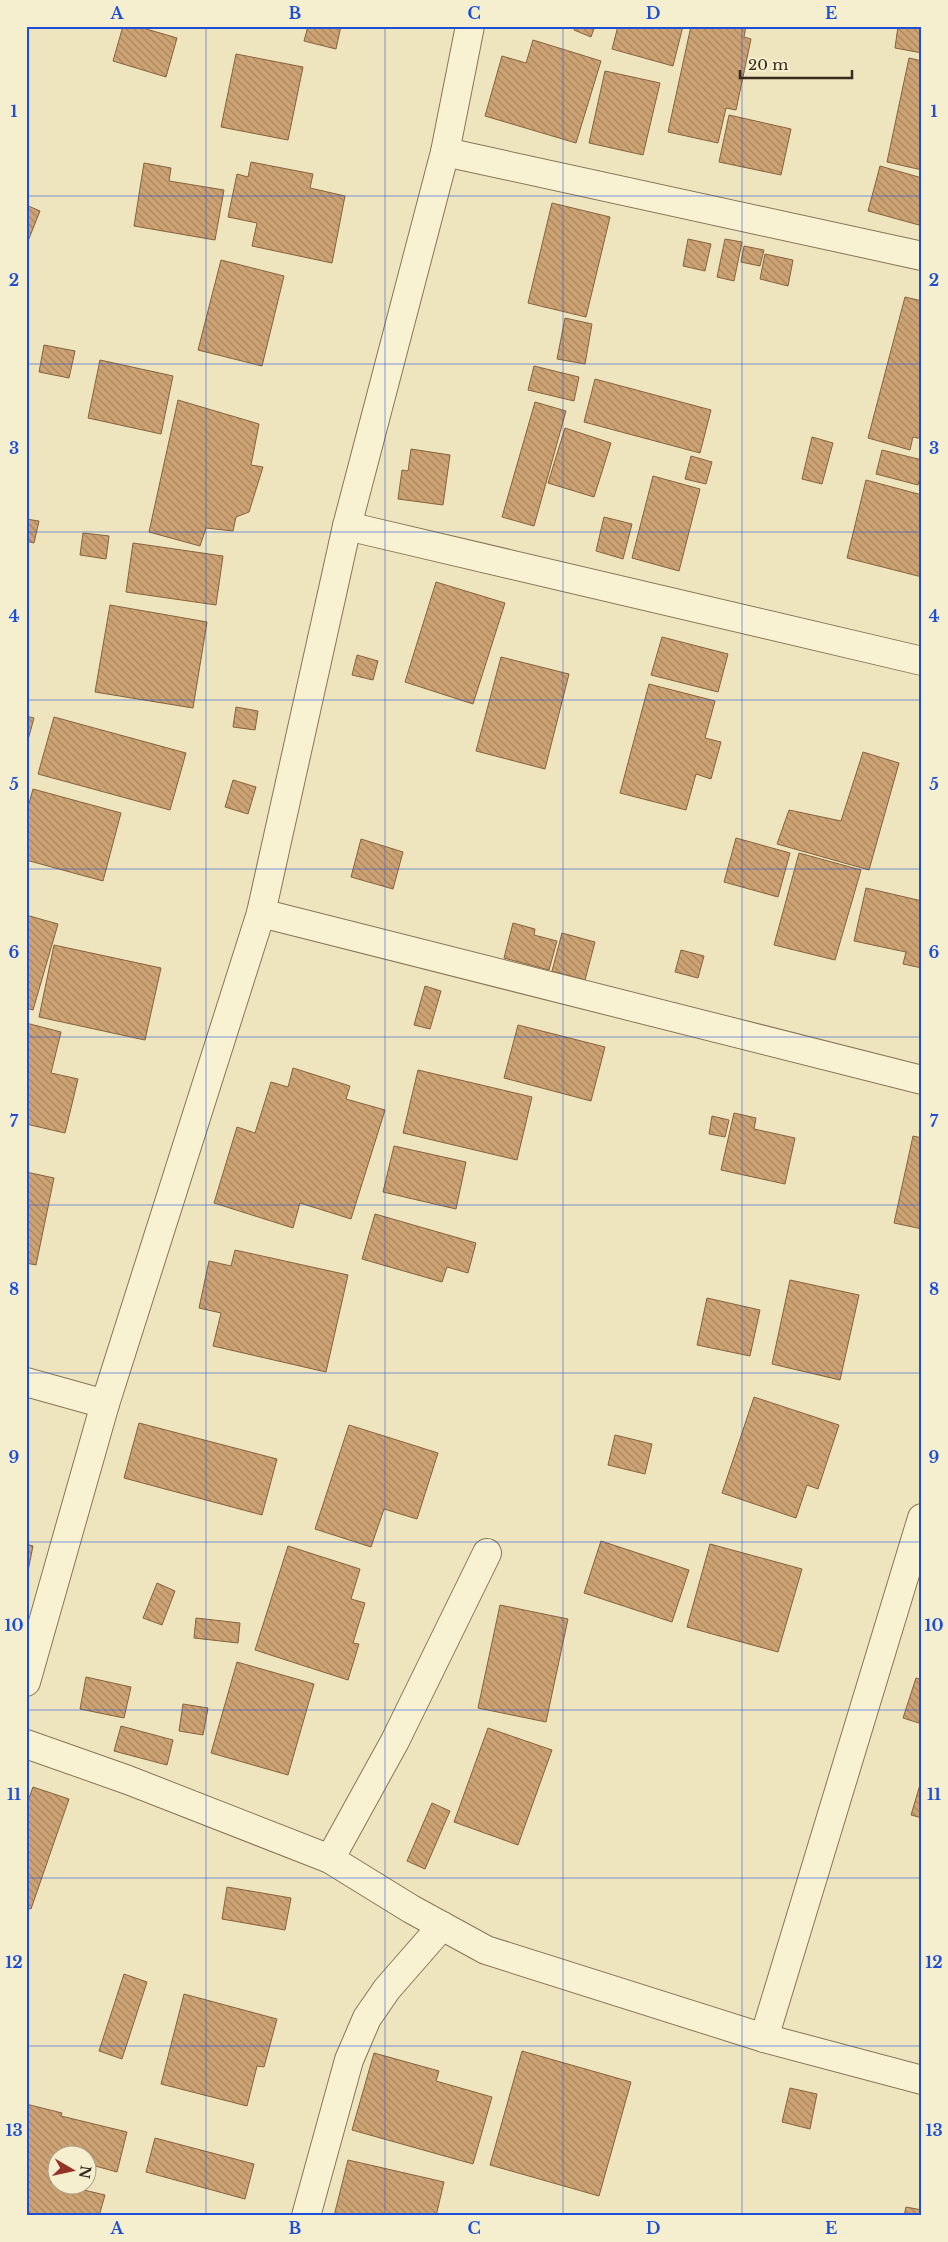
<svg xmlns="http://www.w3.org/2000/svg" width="948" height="2242" viewBox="0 0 948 2242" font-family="'Libre Baskerville',serif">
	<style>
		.building { fill: url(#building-back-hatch); stroke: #86623d }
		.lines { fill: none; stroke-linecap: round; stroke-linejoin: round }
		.minor-casing { stroke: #877657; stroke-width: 30 }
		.minor { stroke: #f9f2d2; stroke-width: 28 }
		.grid { fill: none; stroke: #1d4ed8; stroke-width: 1; stroke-opacity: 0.55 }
		.neatline { fill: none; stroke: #1d4ed8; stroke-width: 2 }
		.grid-label { font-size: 16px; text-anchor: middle; font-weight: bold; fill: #1d4ed8 }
	</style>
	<defs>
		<pattern id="building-back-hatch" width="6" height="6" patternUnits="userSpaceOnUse" patternTransform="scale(1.25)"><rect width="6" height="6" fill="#cda374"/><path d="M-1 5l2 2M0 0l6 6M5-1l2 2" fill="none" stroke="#a7855e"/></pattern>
	</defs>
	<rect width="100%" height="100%" fill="#eee5bf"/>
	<g class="building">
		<path d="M123 26H136L177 38 166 77 113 61Z"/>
		<path d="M308 26H341L336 49 304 41Z"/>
		<path d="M575 26H595L591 37 574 30Z"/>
		<path d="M618 26H683L673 66 612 49Z"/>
		<path d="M691 26H746L744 37 751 39 736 110 726 108 718 143 668 132Z"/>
		<path d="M898 26H922V53L895 48Z"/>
		<path d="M533 40 601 61 576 143 485 116 502 56 526 63Z"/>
		<path d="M236 54 303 67 288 140 221 127Z"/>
		<path d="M909 58 922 61V170L887 162Z"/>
		<path d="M605 71 660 83 643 155 589 143Z"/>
		<path d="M729 115 791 129 781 175 719 162Z"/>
		<path d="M251 162 313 174 310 188 345 196 332 263 252 246 257 223 228 217 237 174 248 177Z"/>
		<path d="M144 163 171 168 169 181 224 190 215 240 134 226Z"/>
		<path d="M880 166 922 178V213L919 225 868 211Z"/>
		<path d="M552 203 610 217 586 317 528 303Z"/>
		<path d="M26 205 40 211 26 246Z"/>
		<path d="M688 239 711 244 705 271 683 266Z"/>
		<path d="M725 239 742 242 734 281 717 277Z"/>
		<path d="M744 246 764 250 760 266 741 262Z"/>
		<path d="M765 254 793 260 788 286 760 279Z"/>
		<path d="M221 260 284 276 262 366 198 350Z"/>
		<path d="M905 297 922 301V439L913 437 910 450 868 438Z"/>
		<path d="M565 318 592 324 585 364 557 359Z"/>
		<path d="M44 345 75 351 69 378 39 372Z"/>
		<path d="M100 360 173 376 161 434 88 418Z"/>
		<path d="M534 366 579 377 574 401 528 390Z"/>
		<path d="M595 379 711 410 700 453 584 422Z"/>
		<path d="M178 400 259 424 251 465 263 467 249 512 236 517 233 531 206 528 200 546 149 532Z"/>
		<path d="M535 402 566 411 534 526 502 517Z"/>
		<path d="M565 428 611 443 594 497 548 483Z"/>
		<path d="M812 437 833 443 822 484 802 479Z"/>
		<path d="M411 449 450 455 443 505 398 499 402 470 408 471Z"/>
		<path d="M882 450 922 460V471L918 485 876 474Z"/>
		<path d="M691 456 712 462 706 484 685 479Z"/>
		<path d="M653 476 700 489 679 571 632 558Z"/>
		<path d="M866 480 922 495V577L847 558Z"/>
		<path d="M604 517 632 524 623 559 596 551Z"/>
		<path d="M26 519 39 521 34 543 26 541Z"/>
		<path d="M83 533 109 536 106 559 80 555Z"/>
		<path d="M133 543 223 556 216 605 126 592Z"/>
		<path d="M436 582 505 603 473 704 405 682Z"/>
		<path d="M110 605 207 622 193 708 95 692Z"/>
		<path d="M662 637 728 654 718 692 651 675Z"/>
		<path d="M357 655 378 661 373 680 352 675Z"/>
		<path d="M501 657 569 674 545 769 476 751Z"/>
		<path d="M649 684 715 701 705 738 721 742 711 779 696 774 686 810 620 793Z"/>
		<path d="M236 707 258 711 255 730 233 727Z"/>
		<path d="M26 716 34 718 26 747Z"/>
		<path d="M54 717 186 753 170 810 38 774Z"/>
		<path d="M863 752 899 763 869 870 777 844 789 810 841 821Z"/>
		<path d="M233 780 256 787 248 814 225 807Z"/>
		<path d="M33 789 121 813 103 881 26 860V814Z"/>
		<path d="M736 838 790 853 778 897 724 882Z"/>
		<path d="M361 839 403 852 393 889 351 877Z"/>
		<path d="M799 853 861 870 835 960 774 945Z"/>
		<path d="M866 888 922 901V968L903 964 906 952 854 941Z"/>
		<path d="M26 915 58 924 33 1010 26 1008Z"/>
		<path d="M513 923 535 929 534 935 557 941 549 970 504 958Z"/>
		<path d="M562 933 595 942 585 980 552 971Z"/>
		<path d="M54 945 161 968 145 1040 39 1017Z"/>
		<path d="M681 950 704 956 698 978 675 972Z"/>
		<path d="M425 986 441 991 430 1029 414 1025Z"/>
		<path d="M26 1023 61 1032 51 1073 78 1079 65 1133 26 1124Z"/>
		<path d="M518 1025 605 1047 591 1101 504 1078Z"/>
		<path d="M293 1068 350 1086 346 1099 385 1110 351 1219 300 1203 293 1228 214 1203 237 1127 255 1133 271 1082 288 1087Z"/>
		<path d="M418 1070 532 1097 517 1160 403 1133Z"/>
		<path d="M734 1113 756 1118 754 1129 795 1138 785 1184 721 1170Z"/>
		<path d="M712 1116 729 1120 725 1137 709 1134Z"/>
		<path d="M913 1136 922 1138V1229L894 1223Z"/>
		<path d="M394 1146 466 1162 456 1209 383 1192Z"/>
		<path d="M26 1172 54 1178 36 1265 26 1263Z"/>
		<path d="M375 1214 476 1243 468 1273 447 1267 442 1282 362 1259Z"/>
		<path d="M235 1250 348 1275 326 1372 213 1346 221 1313 199 1308 209 1261 231 1266Z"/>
		<path d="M790 1280 859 1295 840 1380 772 1364Z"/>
		<path d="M707 1298 760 1310 750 1356 697 1345Z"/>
		<path d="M754 1397 839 1425 818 1489 807 1485 796 1518 722 1493Z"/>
		<path d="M139 1423 277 1459 262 1515 124 1478Z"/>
		<path d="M349 1425 438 1453 417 1519 384 1509 371 1547 315 1529Z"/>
		<path d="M615 1435 652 1444 645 1474 608 1465Z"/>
		<path d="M601 1541 689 1570 672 1622 584 1593Z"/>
		<path d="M26 1544 33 1546 28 1571H26Z"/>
		<path d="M710 1544 802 1569 778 1652 687 1627Z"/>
		<path d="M288 1546 360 1569 351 1599 365 1603 353 1643 359 1644 348 1680 255 1650Z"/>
		<path d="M157 1583 175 1591 162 1625 143 1618Z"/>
		<path d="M500 1605 568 1619 546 1722 478 1708Z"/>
		<path d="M196 1618 240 1623 238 1643 194 1638Z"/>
		<path d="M237 1662 314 1684 288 1775 211 1753Z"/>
		<path d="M86 1677 131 1687 124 1718 80 1709Z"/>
		<path d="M916 1678 922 1680V1724L903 1718Z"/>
		<path d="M183 1704 208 1708 203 1735 179 1731Z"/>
		<path d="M121 1726 173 1740 167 1765 114 1751Z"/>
		<path d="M488 1728 552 1750 518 1845 454 1822Z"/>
		<path d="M922 1778V1818L911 1815Z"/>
		<path d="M33 1787 69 1799 31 1909 26 1908V1806Z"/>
		<path d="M432 1803 450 1811 425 1869 407 1861Z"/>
		<path d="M227 1887 291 1898 285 1930 222 1919Z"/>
		<path d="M124 1974 147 1982 122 2059 99 2051Z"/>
		<path d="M184 1994 277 2019 264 2067 257 2066 247 2106 161 2084Z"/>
		<path d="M522 2051 631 2082 599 2196 490 2165Z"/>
		<path d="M374 2053 439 2071 436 2081 492 2097 473 2164 352 2130Z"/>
		<path d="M790 2088 817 2094 810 2129 782 2122Z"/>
		<path d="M26 2104 62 2113 61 2116 127 2132 117 2172 88 2164V2154H58L50 2182 105 2195 99 2216H26Z"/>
		<path d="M155 2138 254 2164 245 2199 146 2172Z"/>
		<path d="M348 2160 444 2182 436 2216H334Z"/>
		<path d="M906 2207 922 2210V2216H904Z"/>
	</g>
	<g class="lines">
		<defs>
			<g id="minor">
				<path d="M445 152 922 256"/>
				<path d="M347 526 922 661"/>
				<path d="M261 913 922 1080"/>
				<path d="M26 1382 105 1404"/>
				<path d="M26 1682 105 1404 261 913 347 526 445 152 470 26"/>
				<path d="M26 1744 128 1780 330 1859 411 1909 486 1950 764 2038 922 2080"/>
				<path d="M330 1859 395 1741 487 1553"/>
				<path d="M764 2038 922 1518"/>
				<path d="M306 2216 349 2060 367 2018 387 1989 442 1926"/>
			</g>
		</defs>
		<use href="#minor" class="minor-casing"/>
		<use href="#minor" class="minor"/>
	</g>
	<path class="grid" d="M206 26V2216M385 26V2216M563 26V2216M742 26V2216M26 196H922M26 364H922M26 532H922M26 700H922M26 869H922M26 1037H922M26 1205H922M26 1373H922M26 1542H922M26 1710H922M26 1878H922M26 2046H922"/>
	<rect width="948" height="2242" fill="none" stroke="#f5eecf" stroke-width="55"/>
	<g transform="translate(72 2170) rotate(99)"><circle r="24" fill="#f5eecf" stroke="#a9a087"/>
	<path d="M0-4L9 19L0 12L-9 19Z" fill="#963327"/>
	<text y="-8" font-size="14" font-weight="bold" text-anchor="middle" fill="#362b1c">N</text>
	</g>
	<path d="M740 70v8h112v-8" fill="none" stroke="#362b1c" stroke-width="2.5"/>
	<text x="748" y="70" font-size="15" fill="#362b1c" stroke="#f5eecf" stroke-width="4" paint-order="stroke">20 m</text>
	<rect x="28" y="28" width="892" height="2186" class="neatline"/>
	<g class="grid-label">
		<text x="117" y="19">A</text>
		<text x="295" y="19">B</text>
		<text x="474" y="19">C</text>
		<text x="653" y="19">D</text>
		<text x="831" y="19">E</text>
		<text x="14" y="117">1</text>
		<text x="934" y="117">1</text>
		<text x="14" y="286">2</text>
		<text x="934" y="286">2</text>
		<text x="14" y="454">3</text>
		<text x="934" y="454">3</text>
		<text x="14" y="622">4</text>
		<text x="934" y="622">4</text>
		<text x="14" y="790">5</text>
		<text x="934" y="790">5</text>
		<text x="14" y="958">6</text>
		<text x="934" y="958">6</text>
		<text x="14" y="1127">7</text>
		<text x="934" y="1127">7</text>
		<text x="14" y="1295">8</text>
		<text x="934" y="1295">8</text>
		<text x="14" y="1463">9</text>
		<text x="934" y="1463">9</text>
		<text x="14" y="1631">10</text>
		<text x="934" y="1631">10</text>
		<text x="14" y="1800">11</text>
		<text x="934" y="1800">11</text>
		<text x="14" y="1968">12</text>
		<text x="934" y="1968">12</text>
		<text x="14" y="2136">13</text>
		<text x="934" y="2136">13</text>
		<text x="117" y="2234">A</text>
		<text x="295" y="2234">B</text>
		<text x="474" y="2234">C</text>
		<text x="653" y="2234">D</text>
		<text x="831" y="2234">E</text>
	</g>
</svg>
